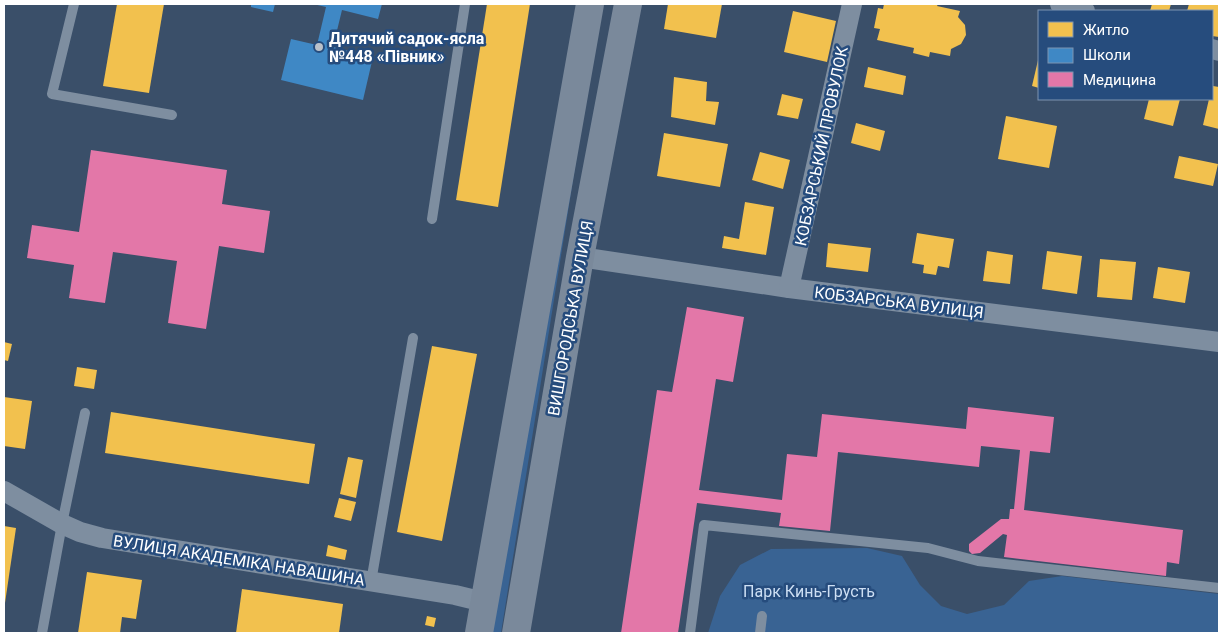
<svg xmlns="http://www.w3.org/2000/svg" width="1223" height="637" viewBox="0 0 1223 637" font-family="Roboto,sans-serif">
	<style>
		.green { fill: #396393 }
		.homes { fill: #f2c14e }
		.schools { fill: #3f88c5 }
		.health { fill: #e377a8 }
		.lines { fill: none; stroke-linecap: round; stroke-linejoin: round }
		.lane { stroke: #7e8ea0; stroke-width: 10 }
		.street { stroke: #7e8ea0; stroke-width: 20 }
		.secondary { stroke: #7a899b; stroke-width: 28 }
		.poi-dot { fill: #bac1ca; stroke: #264c7d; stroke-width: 2 }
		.labels { text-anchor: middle; stroke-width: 5; stroke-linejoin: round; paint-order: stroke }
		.poi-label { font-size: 16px; font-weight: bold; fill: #fff; stroke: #264c7d; text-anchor: start }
		.street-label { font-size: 16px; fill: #fff; stroke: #264c7d }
		.park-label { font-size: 16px; fill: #cddff4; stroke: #264c7d }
	</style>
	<rect width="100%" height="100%" fill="#3a4f69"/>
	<g class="green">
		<path d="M601 4 501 633H492Z"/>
		<path d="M867 548 902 556 920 585 941 606 967 614 1004 605 1029 581 1062 576 1219 594V633H708L720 596 740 565 771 549Z"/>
	</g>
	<g class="homes">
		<path d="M117 4H164L149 93 103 86Z"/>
		<path d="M487 4H530L498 207 456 200Z"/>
		<path d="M668 4H722L716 38 664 29Z"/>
		<path d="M884 4H938L937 6 960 11 958 17 965 25 966 35 961 44 951 49 950 56 930 52 929 57 913 53 914 48 877 40 880 29 874 28 878 8 883 9Z"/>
		<path d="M1152 4H1171L1169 11H1150Z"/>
		<path d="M1189 4H1219V37L1212 36V11H1187Z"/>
		<path d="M793 11 836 21 827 62 784 52Z"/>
		<path d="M1039 56V88L1032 86Z"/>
		<path d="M868 67 906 76 903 95 864 87Z"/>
		<path d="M674 77 707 82 706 101 719 102 715 125 671 117Z"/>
		<path d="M1213 86 1219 87V129L1203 125 1209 99H1212Z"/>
		<path d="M782 94 803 99 798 119 777 115Z"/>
		<path d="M1149 99H1180L1173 126 1144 119Z"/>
		<path d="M1006 116 1057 126 1049 168 998 159Z"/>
		<path d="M856 123 885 131 880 151 851 143Z"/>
		<path d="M664 133 728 144 720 187 657 176Z"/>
		<path d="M760 152 790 160 783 189 752 180Z"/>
		<path d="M1179 156 1218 164 1213 186 1174 178Z"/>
		<path d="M745 202 774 207 766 255 722 248 724 236 739 239Z"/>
		<path d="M917 233 954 239 949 268 938 266 936 275 923 273 924 265 912 263Z"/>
		<path d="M828 243 871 248 868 272 826 267Z"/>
		<path d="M987 251 1013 255 1010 284 983 281Z"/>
		<path d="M1047 251 1082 256 1077 294 1042 289Z"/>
		<path d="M1100 259 1136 262 1132 300 1097 297Z"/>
		<path d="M1158 267 1190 272 1185 303 1153 298Z"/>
		<path d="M4 342 12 344 8 361 4 360Z"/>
		<path d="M432 346 477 354 442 541 397 532Z"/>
		<path d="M77 367 97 370 94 389 74 386Z"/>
		<path d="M4 397 32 401 25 449 4 446Z"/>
		<path d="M111 412 315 444 309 484 105 453Z"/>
		<path d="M348 457 363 460 356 498 340 494Z"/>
		<path d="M339 498 356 502 351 521 334 517Z"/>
		<path d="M4 526 16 528 5 603H4Z"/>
		<path d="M328 545 347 550 345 560 326 556Z"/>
		<path d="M87 572 142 580 136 619 122 617 120 633H78Z"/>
		<path d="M242 589 343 604 339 633H236Z"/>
		<path d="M427 616 436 618 434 627 425 625Z"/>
	</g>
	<g class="schools">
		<path d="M251 4H275L273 12 251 7Z"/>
		<path d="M313 4H382L378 19 342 10 333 47 373 57 363 100 281 80 291 39 317 45 326 7Z"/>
	</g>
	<g class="health">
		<path d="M91 150 227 170 222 204 270 211 264 253 219 246 206 329 168 323 177 261 113 252 105 303 69 298 74 265 27 258 32 225 79 232Z"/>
		<path d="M687 307 744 317 733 382 716 379 699 490 782 500 787 454 817 457 822 414 966 429 968 407 1054 417 1050 453 1030 451 1024 510 1183 530 1179 564 1167 562 1166 576 1004 557 1007 535 1003 534 980 553 972 554 969 551V544L1001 519H1009L1010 509H1014L1020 450 981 446 979 467 838 452 830 531 779 526 781 513 697 503 678 633H621L657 390 672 392Z"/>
	</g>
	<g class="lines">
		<g class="lane">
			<path d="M74 4 52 94 172 115"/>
			<path d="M432 219 465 4"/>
			<path d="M371 582 413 338"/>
			<path d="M42 633 62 524 85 413"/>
			<path d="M690 633 704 525 928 548 978 561 1219 588"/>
			<path d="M760 633 762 616"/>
		</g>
		<g class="street">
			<path d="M1060 4 1085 11"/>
			<path d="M1212 49 1219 51"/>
			<path d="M580 257 789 288 1219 342"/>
			<path d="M789 288 852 4"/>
			<path d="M4 491 62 524 80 532 102 538 455 595 484 602"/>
		</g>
		<g class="secondary">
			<path d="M479 633 590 4"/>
			<path d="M516 633 580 257 628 4"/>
		</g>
	</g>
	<circle class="poi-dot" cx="319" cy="47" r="5"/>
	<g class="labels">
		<g class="poi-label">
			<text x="329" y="44">Дитячий садок-ясла<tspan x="329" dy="18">№448 «Півник»</tspan></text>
		</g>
		<g class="street-label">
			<text transform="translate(821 146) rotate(-78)" y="6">КОБЗАРСЬКИЙ ПРОВУЛОК</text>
			<text transform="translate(899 302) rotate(7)" y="6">КОБЗАРСЬКА ВУЛИЦЯ</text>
			<text transform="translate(570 318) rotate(-80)" y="6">ВИШГОРОДСЬКА ВУЛИЦЯ</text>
			<text transform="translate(239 560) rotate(9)" y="6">ВУЛИЦЯ АКАДЕМІКА НАВАШИНА</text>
		</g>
		<g class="park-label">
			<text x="809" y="597">Парк Кинь-Грусть</text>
		</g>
	</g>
	<rect width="1223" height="637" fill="none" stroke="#ffffff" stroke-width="10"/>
	<rect x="1038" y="10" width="175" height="90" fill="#264c7d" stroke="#7d94b1"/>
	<rect x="1048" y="22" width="25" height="15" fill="#f2c14e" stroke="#7d94b1"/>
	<text x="1083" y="35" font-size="15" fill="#ffffff">Житло</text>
	<rect x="1048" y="48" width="25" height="15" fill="#3f88c5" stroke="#7d94b1"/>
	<text x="1083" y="60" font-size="15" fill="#ffffff">Школи</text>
	<rect x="1048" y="72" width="25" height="15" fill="#e377a8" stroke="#7d94b1"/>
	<text x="1083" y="85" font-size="15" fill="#ffffff">Медицина</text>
</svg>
